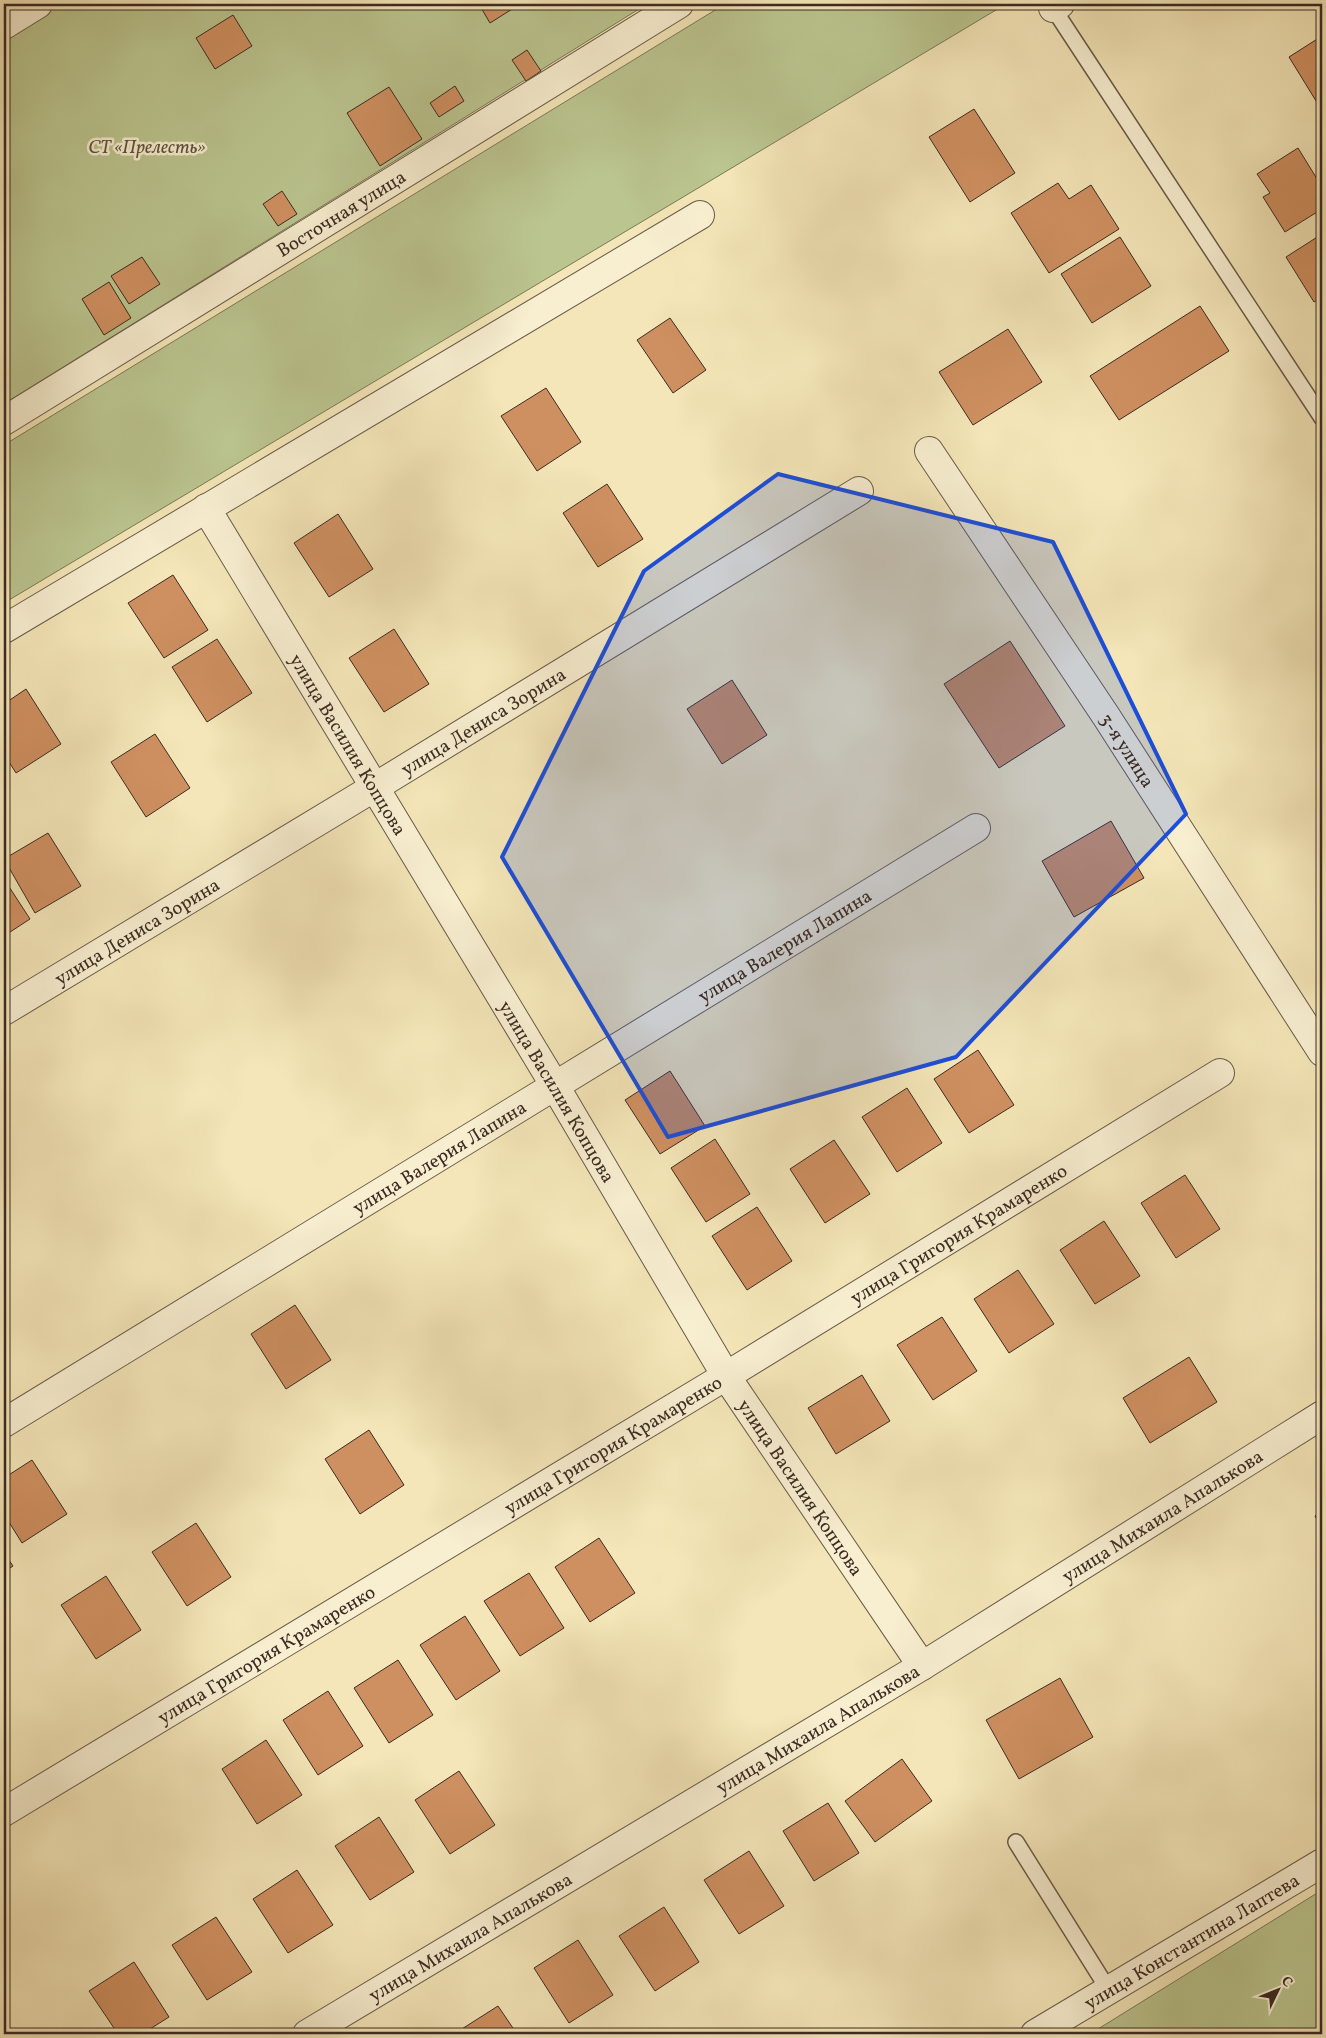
<svg xmlns="http://www.w3.org/2000/svg" width="1326" height="2038" viewBox="0 0 1326 2038" font-family="Vollkorn,serif">
	<style>
		.green { fill: #bbc58f; stroke: #7b7859 }
		.building { fill: #cf9061; stroke: #3b2b23 }
		.lines { fill: none; stroke-linecap: round; stroke-linejoin: round }
		.service-casing { stroke: #695a48; stroke-width: 18 }
		.minor-casing { stroke: #695a48; stroke-width: 30 }
		.service { stroke: #f8efd1; stroke-width: 15 }
		.minor { stroke: #f8efd1; stroke-width: 28 }
		.marked { fill: #1d4ed8; fill-opacity: 0.2; stroke: #1d4ed8; stroke-width: 4; stroke-linejoin: round }
		.labels { text-anchor: middle; stroke-width: 5; stroke-linejoin: round; paint-order: stroke }
		.park-label { font-size: 19px; font-style: italic; fill: #5b523e; stroke: #f8efd1 }
		.street-label { font-size: 19px; fill: #3b2b23; stroke: #f8efd1 }
	</style>
	<rect width="100%" height="100%" fill="#f4e6b8"/>
	<filter id="stains"><feTurbulence type="fractalNoise" baseFrequency=".004" numOctaves="4"/><feColorMatrix values="0 0 0 0 .2 0 0 0 0 .09 0 0 0 0 .02 0 0 0 .5 -.17"/></filter>
	<radialGradient id="worn" r=".72"><stop offset=".6" stop-color="#630" stop-opacity="0"/><stop offset="1" stop-color="#630" stop-opacity=".3"/></radialGradient>
	<g class="green">
		<path d="M4 4H647L4 404Z"/>
		<path d="M725 4H1006L4 603V445Z"/>
		<path d="M1322 1890V2034H1090Z"/>
	</g>
	<g class="building">
		<path d="M483 4H516L517 6 490 23 480 6Z"/>
		<path d="M233 15 252 46 215 69 196 38Z"/>
		<path d="M1322 36V109H1321L1289 57Z"/>
		<path d="M527 50 541 71 526 81 512 60Z"/>
		<path d="M455 86 464 101 439 117 430 103Z"/>
		<path d="M389 87 422 139 380 166 347 113Z"/>
		<path d="M974 109 1015 173 970 202 929 137Z"/>
		<path d="M1298 148 1322 187V209L1285 232 1263 197 1270 193 1257 174Z"/>
		<path d="M1058 183 1069 199 1091 185 1119 229 1049 273 1011 213Z"/>
		<path d="M282 191 297 214 278 226 263 204Z"/>
		<path d="M1322 234V297L1314 302 1286 257Z"/>
		<path d="M1120 237 1151 286 1092 323 1061 274Z"/>
		<path d="M142 257 160 284 129 304 111 276Z"/>
		<path d="M109 282 131 318 104 335 82 299Z"/>
		<path d="M1200 306 1229 351 1119 420 1090 376Z"/>
		<path d="M670 318 706 370 673 393 637 340Z"/>
		<path d="M1008 329 1042 382 973 425 939 372Z"/>
		<path d="M546 388 581 442 537 471 501 416Z"/>
		<path d="M607 484 643 539 598 567 563 513Z"/>
		<path d="M338 514 373 569 329 597 294 543Z"/>
		<path d="M173 575 208 630 164 658 128 603Z"/>
		<path d="M394 629 429 684 384 712 349 658Z"/>
		<path d="M217 639 252 693 207 722 172 667Z"/>
		<path d="M1010 641 1065 726 999 768 944 684Z"/>
		<path d="M732 680 767 735 722 764 687 709Z"/>
		<path d="M26 689 61 744 16 773 4 754V704Z"/>
		<path d="M155 734 190 788 146 817 111 762Z"/>
		<path d="M1111 821 1144 878 1074 917 1042 861Z"/>
		<path d="M48 833 81 886 35 913 4 859Z"/>
		<path d="M4 879 30 919 4 936Z"/>
		<path d="M978 1050 1014 1105 969 1133 934 1079Z"/>
		<path d="M670 1071 705 1126 660 1154 625 1100Z"/>
		<path d="M907 1088 942 1143 897 1172 862 1117Z"/>
		<path d="M715 1139 750 1194 706 1222 671 1168Z"/>
		<path d="M834 1140 870 1194 825 1223 790 1169Z"/>
		<path d="M1185 1175 1220 1229 1176 1258 1141 1203Z"/>
		<path d="M757 1207 792 1261 747 1290 712 1236Z"/>
		<path d="M1104 1221 1140 1276 1095 1304 1060 1250Z"/>
		<path d="M1018 1270 1054 1324 1009 1353 974 1299Z"/>
		<path d="M295 1305 331 1360 286 1389 251 1334Z"/>
		<path d="M942 1317 977 1371 933 1400 897 1345Z"/>
		<path d="M1189 1357 1217 1402 1150 1443 1123 1398Z"/>
		<path d="M862 1375 890 1421 836 1454 808 1408Z"/>
		<path d="M369 1430 404 1485 360 1514 325 1459Z"/>
		<path d="M32 1460 67 1514 22 1543 4 1514V1478Z"/>
		<path d="M1322 1512V1528L1315 1516Z"/>
		<path d="M196 1523 231 1577 187 1606 152 1552Z"/>
		<path d="M599 1538 635 1593 590 1622 555 1567Z"/>
		<path d="M4 1553 13 1566 4 1572Z"/>
		<path d="M529 1573 564 1628 520 1656 484 1601Z"/>
		<path d="M106 1576 141 1630 96 1659 61 1605Z"/>
		<path d="M465 1616 500 1671 456 1700 420 1645Z"/>
		<path d="M398 1660 433 1715 389 1743 354 1688Z"/>
		<path d="M1060 1678 1093 1737 1019 1779 986 1720Z"/>
		<path d="M328 1691 363 1746 318 1775 283 1720Z"/>
		<path d="M266 1740 302 1795 257 1824 222 1769Z"/>
		<path d="M902 1759 932 1801 875 1842 845 1801Z"/>
		<path d="M459 1771 495 1825 450 1854 415 1800Z"/>
		<path d="M828 1803 859 1853 814 1881 783 1831Z"/>
		<path d="M379 1817 414 1872 370 1900 335 1846Z"/>
		<path d="M749 1851 784 1906 739 1934 704 1880Z"/>
		<path d="M297 1870 333 1925 288 1953 253 1899Z"/>
		<path d="M664 1907 699 1962 655 1991 619 1936Z"/>
		<path d="M216 1917 252 1972 207 2000 172 1945Z"/>
		<path d="M578 1940 613 1995 569 2023 534 1968Z"/>
		<path d="M134 1962 169 2017 142 2034H118L89 1991Z"/>
		<path d="M498 2006 517 2034H454Z"/>
	</g>
	<g class="lines">
		<defs>
			<g id="service">
				<path d="M1053 8 1322 418"/>
				<path d="M1016 1842 1108 1989"/>
			</g>
			<g id="minor">
				<path d="M1053 8 1060 4"/>
				<path d="M4 25 38 4"/>
				<path id="s1" d="M4 421 679 4"/>
				<path id="s2" d="M929 451 1106 716 1322 1052"/>
				<path id="s3" d="M206 508 555 1086 726 1376 922 1666"/>
				<path d="M4 629 700 215"/>
				<path id="s4" d="M4 1011 375 787 859 491"/>
				<path id="s5" d="M4 1423 976 828"/>
				<path id="s6" d="M4 1812 726 1376 1220 1073"/>
				<path id="s7" d="M307 2034 922 1666 1322 1415"/>
				<path id="s8" d="M1035 2034 1322 1863"/>
			</g>
		</defs>
		<use href="#service" class="service-casing"/>
		<use href="#minor" class="minor-casing"/>
		<use href="#service" class="service"/>
		<use href="#minor" class="minor"/>
	</g>
	<path class="marked" d="M778 474 1053 542 1186 814 956 1057 668 1137 502 857 644 571Z"/>
	<g class="labels">
		<g class="park-label">
			<text x="147" y="153">СТ «Прелесть»</text>
		</g>
		<g class="street-label">
			<text dy="7" stroke="none"><textPath href="#s1" startOffset="396">Восточная улица</textPath></text>
			<text dy="7" stroke="none"><textPath href="#s4" startOffset="560">улица Дениса Зорина</textPath></text>
			<text dy="7" stroke="none"><textPath href="#s3" startOffset="276">улица Василия Копцова</textPath></text>
			<text dy="7" stroke="none"><textPath href="#s2" startOffset="359">3-я улица</textPath></text>
			<text dy="7" stroke="none"><textPath href="#s4" startOffset="155">улица Дениса Зорина</textPath></text>
			<text dy="7" stroke="none"><textPath href="#s5" startOffset="915">улица Валерия Лапина</textPath></text>
			<text dy="7" stroke="none"><textPath href="#s3" startOffset="681">улица Василия Копцова</textPath></text>
			<text dy="7" stroke="none"><textPath href="#s5" startOffset="510">улица Валерия Лапина</textPath></text>
			<text dy="7" stroke="none"><textPath href="#s6" startOffset="1116">улица Григория Крамаренко</textPath></text>
			<text dy="7" stroke="none"><textPath href="#s6" startOffset="711">улица Григория Крамаренко</textPath></text>
			<text dy="7" stroke="none"><textPath href="#s3" startOffset="1146">улица Василия Копцова</textPath></text>
			<text dy="7" stroke="none"><textPath href="#s7" startOffset="1000">улица Михаила Апалькова</textPath></text>
			<text dy="7" stroke="none"><textPath href="#s6" startOffset="306">улица Григория Крамаренко</textPath></text>
			<text dy="7" stroke="none"><textPath href="#s7" startOffset="595">улица Михаила Апалькова</textPath></text>
			<text dy="7" stroke="none"><textPath href="#s7" startOffset="190">улица Михаила Апалькова</textPath></text>
			<text dy="7" stroke="none"><textPath href="#s8" startOffset="182">улица Константина Лаптева</textPath></text>
		</g>
	</g>
	<rect width="1326" height="2038" fill="none" stroke="#f4e6b8" stroke-width="20"/>
	<rect x="5" y="5" width="1316" height="2028" fill="none" stroke="#3b2b23" stroke-width="2.5"/>
	<rect x="10" y="10" width="1306" height="2018" fill="none" stroke="#3b2b23"/>
	<g transform="translate(1278 1990) rotate(47)" stroke="#f8efd1" stroke-width="4" paint-order="stroke">
	<path d="M0-4L9 19L0 12L-9 19Z" fill="#3b2b23"/>
	<text y="-8" font-size="14" font-weight="bold" text-anchor="middle" fill="#3b2b23">С</text>
	</g>
	<rect width="100%" height="100%" filter="url(#stains)"/>
	<rect width="100%" height="100%" fill="url(#worn)"/>
</svg>
